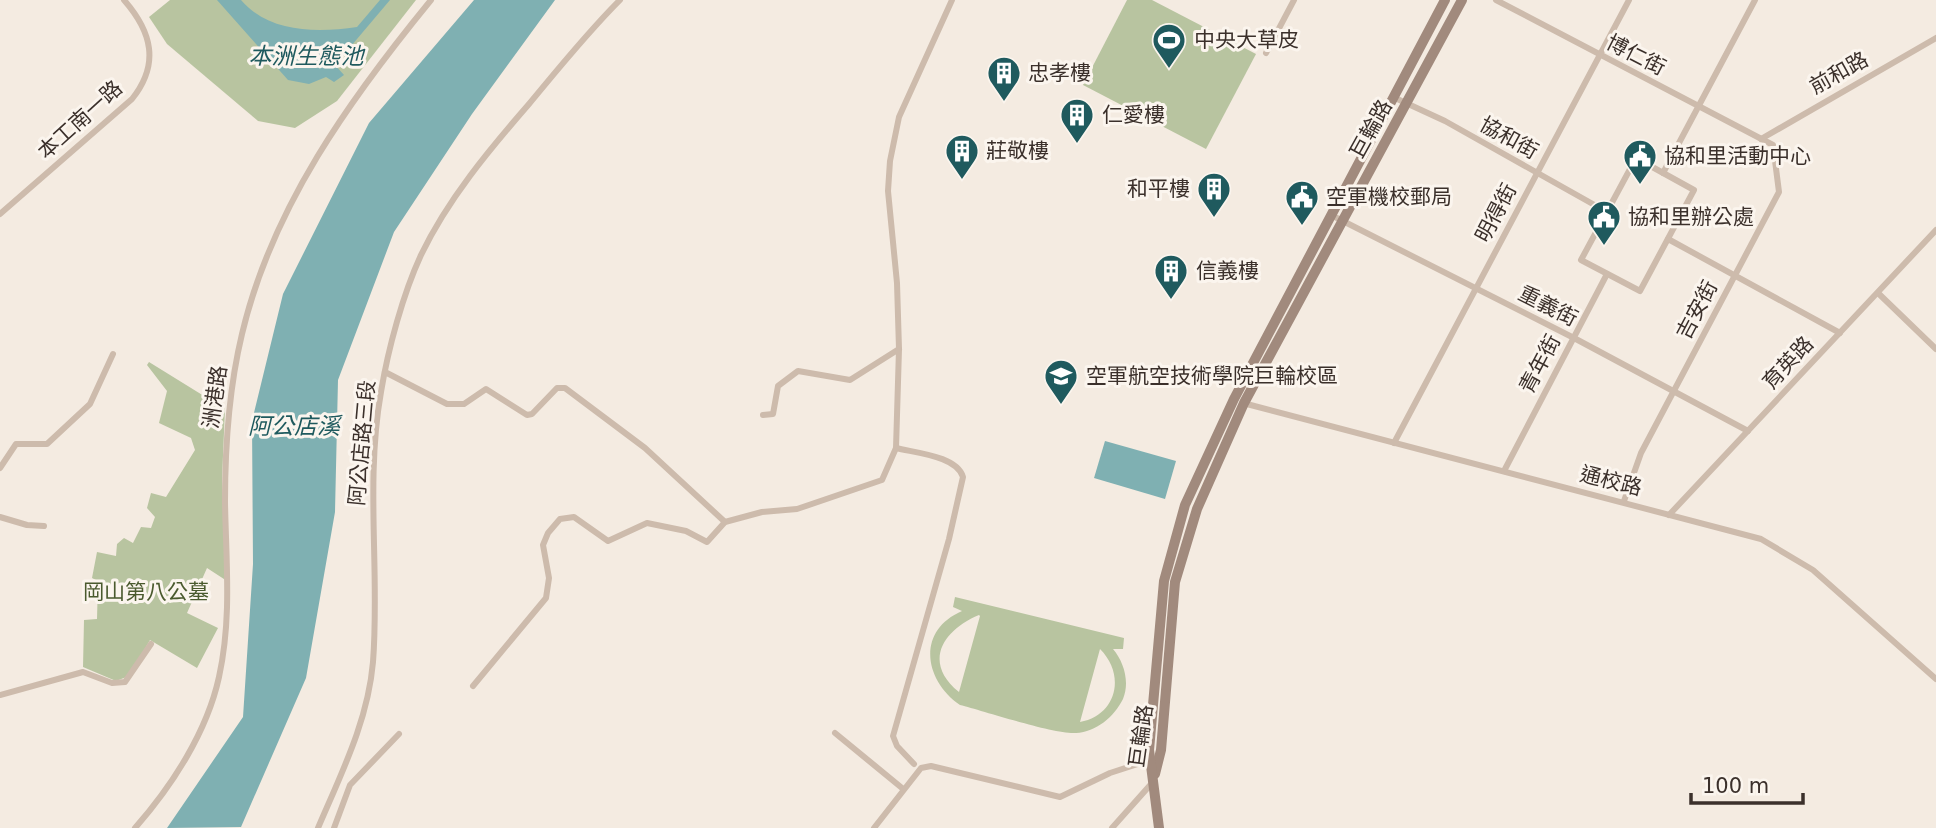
<svg xmlns="http://www.w3.org/2000/svg" width="1936" height="828" viewBox="0 0 1936 828" font-family="'DejaVu Sans','Noto Sans TC',sans-serif">
	<style>
		.green { fill: #b8c4a0; fill-rule: evenodd }
		.water { fill: #7fb0b2 }
		.lines { fill: none; stroke-linecap: round; stroke-linejoin: round }
		.street { stroke: #cdbbac; stroke-width: 6 }
		.secondary { stroke: #a18a7d; stroke-width: 10 }
		.labels { text-anchor: middle; stroke-width: 6; stroke-linejoin: round; paint-order: stroke }
		.poi-label { font-size: 21px; fill: #3b302b; stroke: #fbf5ee; text-anchor: start }
		.street-label { font-size: 21px; fill: #3b302b; stroke: #fbf5ee }
		.park-label { font-size: 21px; fill: #4a5a2e; stroke: #fbf5ee }
		.water-label { font-size: 23px; font-style: italic; fill: #1f5a5e; stroke: #fbf5ee }
	</style>
	<rect width="100%" height="100%" fill="#f4ebe1"/>
	<g class="green">
		<path d="M170 0H416L337 101 295 128 258 121 167 44 149 17Z"/>
		<path d="M1127 0H1152L1256 54 1206 149 1083 85Z"/>
		<path d="M149 362 225 409 222 479 227 581 207 568 187 613 218 628 197 668 150 640 129 676 116 681 83 667 84 620 97 619 98 581 92 578 97 552 116 556 117 544 124 538 133 543 141 527 151 528 155 517 147 508 151 493 166 497 195 450 191 438 159 423 167 391 147 365Z"/>
		<path d="M955 597 1124 638 1123 649H1113C1124 662 1130 682 1123 699 1114 717 1096 732 1076 733 1056 735 984 711 960 705 924 680 916 631 962 611L953 607ZM979 615 980 616 959 692C922 662 943 630 979 615ZM1100 649C1126 675 1117 715 1080 722Z"/>
	</g>
	<g class="water">
		<path d="M217 0H241C269 33 317 33 357 27L380 0H390L335 65 344 75 334 82 326 77 309 84 288 80Z"/>
		<path d="M474 0H555L472 114 394 232 338 380 335 512 306 678 241 827 167 828 243 717 253 564 252 421 283 294 369 123Z"/>
		<path d="M1105 441 1176 461 1165 499 1094 478Z"/>
	</g>
	<g class="lines">
		<g class="street">
			<path d="M1496 0 1773 145 1779 192 1641 453 1624 501"/>
			<path d="M1266 53 1294 0"/>
			<path d="M1393 97 1445 121 1607 212"/>
			<path d="M1761 139 1936 38"/>
			<path d="M1636 158 1694 190 1640 291 1581 260Z"/>
			<path d="M1663 173 1755 0"/>
			<path d="M0 214 132 99C160 64 152 32 124 0"/>
			<path d="M1331 215 1574 338 1748 431"/>
			<path d="M1668 239 1840 333"/>
			<path d="M1878 293 1936 349"/>
			<path d="M385 372 447 404H464L486 389 527 415 532 414 557 388H565L645 448 725 522"/>
			<path d="M1243 403 1761 539 1813 570 1936 679"/>
			<path d="M763 415 773 414 778 386 798 371 850 380 899 349"/>
			<path d="M1394 443 1629 0"/>
			<path d="M896 448C916 453 957 456 963 477L949 539 893 736 897 746 914 764"/>
			<path d="M0 468 16 444H47L90 404 113 354"/>
			<path d="M1504 471 1607 274"/>
			<path d="M1669 515 1936 230"/>
			<path d="M0 517 27 525 44 526"/>
			<path d="M473 686 546 598 549 578 543 545 548 533 560 519 574 517 608 541 647 523 686 531 707 542 725 522 762 512 797 509 882 480 896 448 899 349 897 283 888 191 890 161 899 117 952 0"/>
			<path d="M0 695 83 672 112 683 125 682 151 644"/>
			<path d="M835 733 902 788"/>
			<path d="M135 828C172 786 207 732 219 677 232 618 226 561 225 502 225 447 229 388 242 334 272 207 350 99 431 0"/>
			<path d="M318 828C341 774 368 721 373 662 380 573 365 482 381 392 388 349 403 294 421 255 448 199 489 150 529 104 559 68 587 33 620 0"/>
			<path d="M334 828 350 785 399 734"/>
			<path d="M874 828 921 768 931 766 1060 797 1110 773 1153 759"/>
			<path d="M1112 828 1152 783"/>
		</g>
		<g class="secondary">
			<path d="M1155 774 1161 750 1175 582 1197 509 1244 403 1462 0"/>
			<path d="M1159 828 1149 750 1164 581 1185 505 1234 399 1445 0"/>
		</g>
	</g>
	<defs>
		<symbol id="stadium-pin" viewBox="-11 -11 22 30"><path d="M0 17L-7.5 6A9.5 9.5 0 1 1 7.5 6Z" fill="#1f5a5e" stroke="#fbf5ee"/><path d="M0-5a6.5 5 0 1 0 0 10a6.5 5 0 1 0 0-10ZM-3.5-1.8h7v3.6h-7Z" fill="#fff"/></symbol>
		<symbol id="building-pin" viewBox="-11 -11 22 30"><path d="M0 17L-7.5 6A9.5 9.5 0 1 1 7.5 6Z" fill="#1f5a5e" stroke="#fbf5ee"/><path d="M-4-6H4V6H1V3H-1V6H-4ZM-2.5-4.3h1.7v1.8h-1.7ZM.8-4.3h1.7v1.8H.8ZM-2.5-1h1.7V.8h-1.7ZM.8-1h1.7V.8H.8Z" fill="#fff"/></symbol>
		<symbol id="civic-pin" viewBox="-11 -11 22 30"><path d="M0 17L-7.5 6A9.5 9.5 0 1 1 7.5 6Z" fill="#1f5a5e" stroke="#fbf5ee"/><path d="M-.6-6.5H3V-4.5H.6V-3L4-1V1h2V6H-6V1h2V-1L-.6-3ZM-1.2 2.5V6h2.4V2.5Z" fill="#fff"/></symbol>
		<symbol id="university-pin" viewBox="-11 -11 22 30"><path d="M0 17L-7.5 6A9.5 9.5 0 1 1 7.5 6Z" fill="#1f5a5e" stroke="#fbf5ee"/><path d="M0-5L7-2L0 1L-7-2ZM-4 1L0 2.5L4 1V4Q0 6-4 4Z" fill="#fff"/></symbol>
	</defs>
	<g fill-rule="evenodd">
		<use href="#stadium-pin" x="1150" y="21" width="38" height="52"/>
		<use href="#building-pin" x="985" y="54" width="38" height="52"/>
		<use href="#building-pin" x="1058" y="96" width="38" height="52"/>
		<use href="#building-pin" x="943" y="132" width="38" height="52"/>
		<use href="#civic-pin" x="1621" y="137" width="38" height="52"/>
		<use href="#building-pin" x="1195" y="170" width="38" height="52"/>
		<use href="#civic-pin" x="1283" y="178" width="38" height="52"/>
		<use href="#civic-pin" x="1585" y="198" width="38" height="52"/>
		<use href="#building-pin" x="1152" y="252" width="38" height="52"/>
		<use href="#university-pin" x="1042" y="357" width="38" height="52"/>
	</g>
	<g class="labels">
		<g class="poi-label">
			<text x="1194" y="47">中央大草皮</text>
			<text x="1028" y="80">忠孝樓</text>
			<text x="1102" y="122">仁愛樓</text>
			<text x="986" y="158">莊敬樓</text>
			<text x="1664" y="163">協和里活動中心</text>
			<text x="1190" y="196" text-anchor="end">和平樓</text>
			<text x="1326" y="204">空軍機校郵局</text>
			<text x="1628" y="224">協和里辦公處</text>
			<text x="1196" y="278">信義樓</text>
			<text x="1086" y="383">空軍航空技術學院巨輪校區</text>
		</g>
		<g class="street-label">
			<text transform="translate(1636 55) rotate(27)" y="7">博仁街</text>
			<text transform="translate(1839 73) rotate(-29)" y="7">前和路</text>
			<text transform="translate(80 120) rotate(-42)" y="7">本工南一路</text>
			<text transform="translate(1371 129) rotate(-61)" y="7">巨輪路</text>
			<text transform="translate(1509 138) rotate(29)" y="7">協和街</text>
			<text transform="translate(1496 213) rotate(-62)" y="7">明得街</text>
			<text transform="translate(1548 306) rotate(27)" y="7">重義街</text>
			<text transform="translate(1697 310) rotate(-62)" y="7">吉安街</text>
			<text transform="translate(1788 363) rotate(-47)" y="7">育英路</text>
			<text transform="translate(1540 364) rotate(-62)" y="7">青年街</text>
			<text transform="translate(215 397) rotate(-82)" y="7">洲港路</text>
			<text transform="translate(362 443) rotate(-85)" y="7">阿公店路三段</text>
			<text transform="translate(1611 481) rotate(14)" y="7">通校路</text>
			<text transform="translate(1141 736) rotate(-82)" y="7">巨輪路</text>
		</g>
		<g class="park-label">
			<text x="146" y="599">岡山第八公墓</text>
		</g>
		<g class="water-label">
			<text x="306" y="64">本洲生態池</text>
			<text x="294" y="434">阿公店溪</text>
		</g>
	</g>
	<path d="M1691 793v10h112v-10" fill="none" stroke="#3b302b" stroke-width="3.5"/>
	<text x="1702" y="793" font-size="21" fill="#3b302b" stroke="#fbf5ee" stroke-width="5" paint-order="stroke">100 m</text>
</svg>
